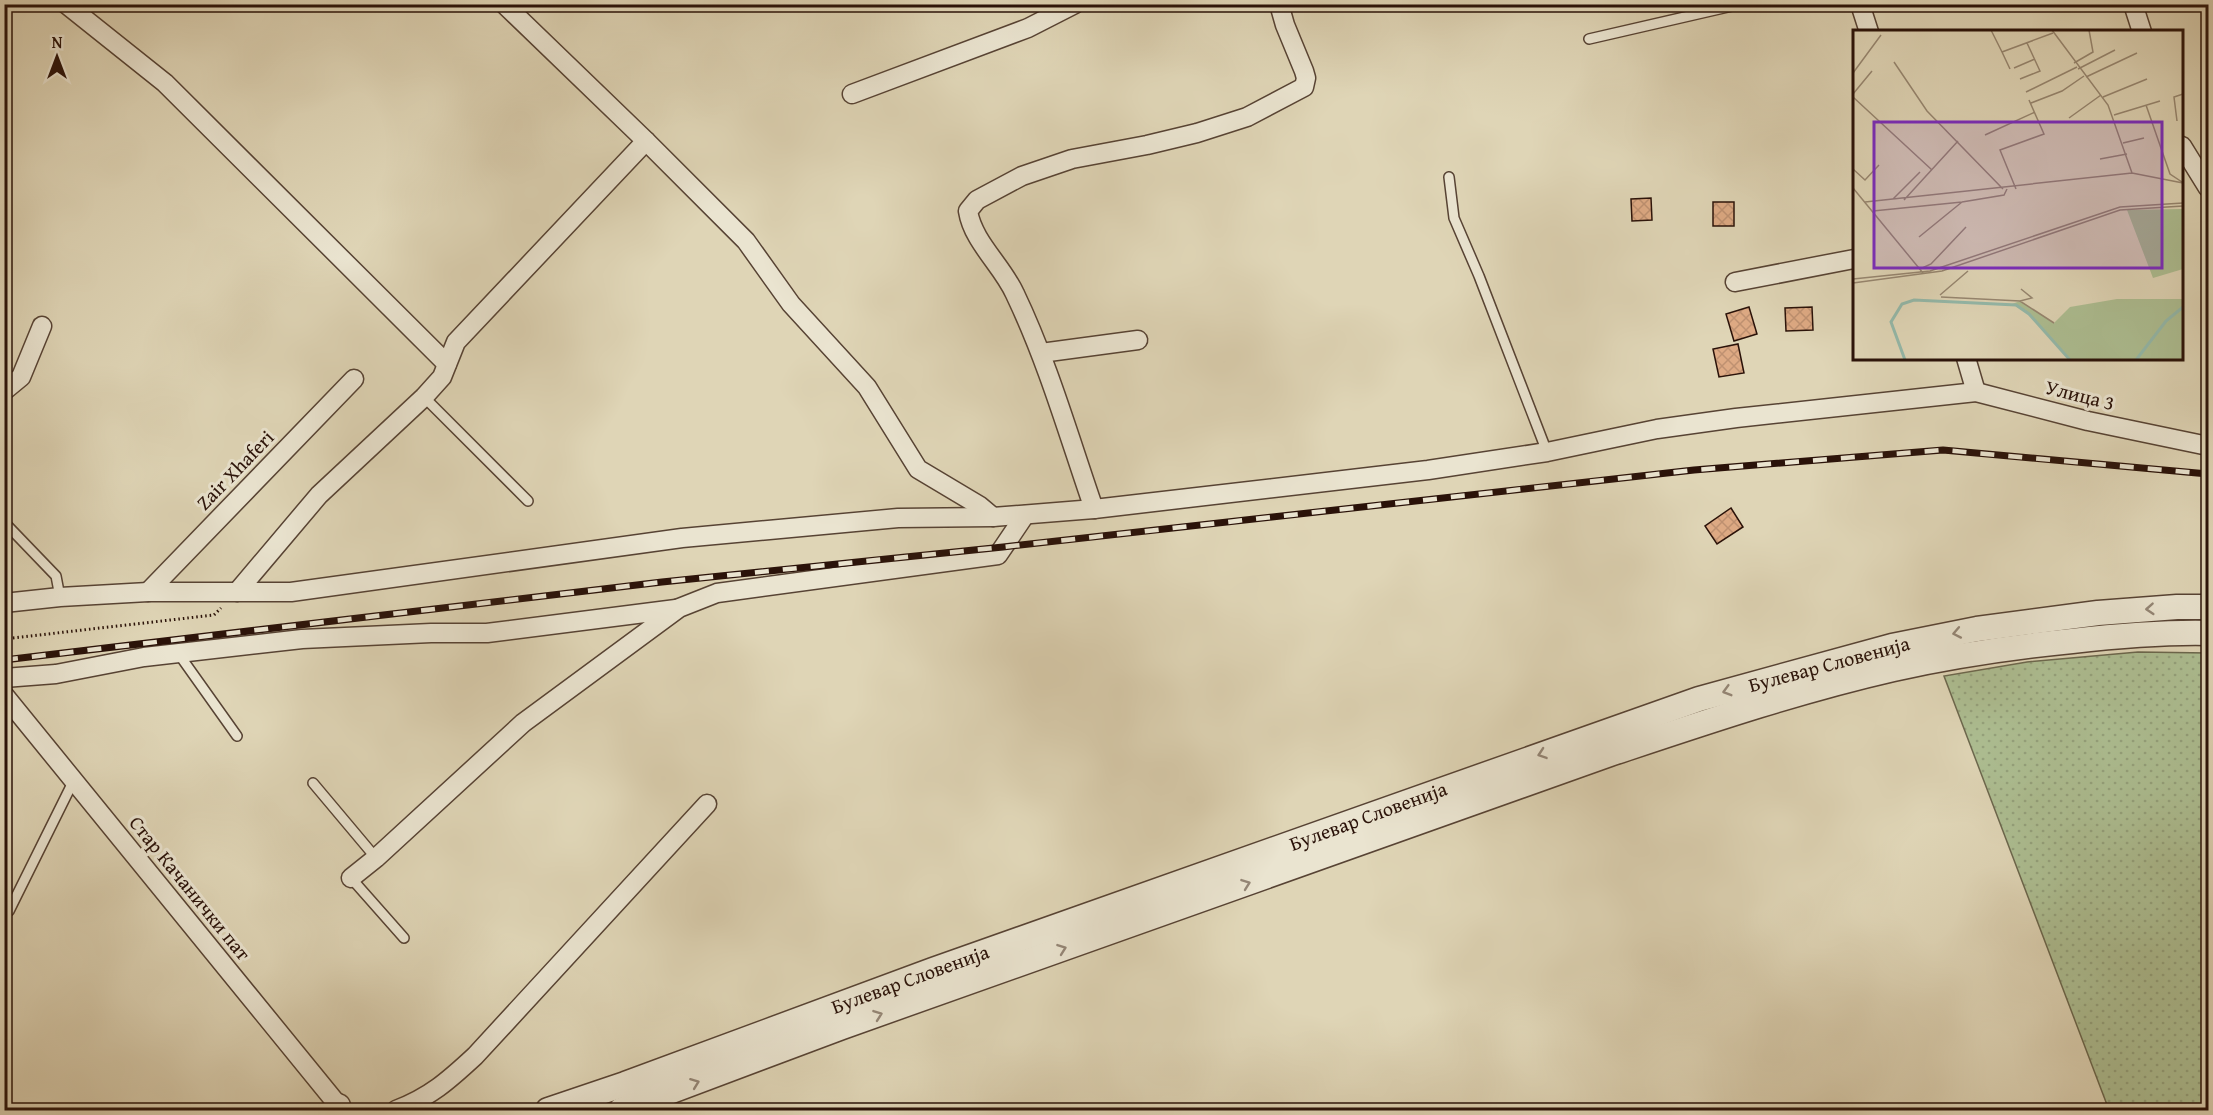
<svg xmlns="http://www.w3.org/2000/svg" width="2213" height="1115" viewBox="0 0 2213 1115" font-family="'Gentium Book Plus',serif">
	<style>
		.grass { fill: url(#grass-dots); stroke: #6c684e; stroke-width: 1.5 }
		.building { fill: url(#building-cross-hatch); stroke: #2a1209; stroke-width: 1.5 }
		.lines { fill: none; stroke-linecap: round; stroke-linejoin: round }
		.service-casing { stroke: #574334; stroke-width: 12 }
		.minor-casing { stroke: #574334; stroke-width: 21 }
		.tertiary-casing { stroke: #574334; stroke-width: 27 }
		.path { stroke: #2a1209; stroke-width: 3; stroke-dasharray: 1.5 3; stroke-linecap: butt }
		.service { stroke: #eae4d0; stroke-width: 9 }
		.minor { stroke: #eae4d0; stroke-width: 18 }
		.tertiary { stroke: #eae4d0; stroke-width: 24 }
		.rail-casing { stroke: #2a1209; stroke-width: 7 }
		.rail { stroke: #eae4d0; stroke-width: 4.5; stroke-dasharray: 14; stroke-linecap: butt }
		.oneway { stroke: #948676 }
		.labels { text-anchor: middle; stroke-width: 6; stroke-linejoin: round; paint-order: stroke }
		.street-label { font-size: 20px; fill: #2a1209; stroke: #eae4d0 }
		.inset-river { fill: none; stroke: #94b9aa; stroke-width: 3 }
		.inset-road { fill: none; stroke: #978771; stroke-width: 1.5 }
		.view { fill: #7b2cbf; fill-opacity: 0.15; stroke: #7b2cbf; stroke-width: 3 }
		.inset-edge { fill: none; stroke: #2a1209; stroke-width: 3 }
	</style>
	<defs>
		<pattern id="grass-dots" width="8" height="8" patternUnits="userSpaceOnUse" patternTransform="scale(1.5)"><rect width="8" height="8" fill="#adbe92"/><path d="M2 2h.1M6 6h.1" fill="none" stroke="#95a27d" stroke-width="1.8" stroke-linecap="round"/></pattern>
		<pattern id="building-cross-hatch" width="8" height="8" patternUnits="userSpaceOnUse" patternTransform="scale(1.5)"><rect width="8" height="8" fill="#deaa84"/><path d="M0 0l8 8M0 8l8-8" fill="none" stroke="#bf9171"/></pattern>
	</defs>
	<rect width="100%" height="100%" fill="#dfd5b6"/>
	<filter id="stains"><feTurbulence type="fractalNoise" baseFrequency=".00333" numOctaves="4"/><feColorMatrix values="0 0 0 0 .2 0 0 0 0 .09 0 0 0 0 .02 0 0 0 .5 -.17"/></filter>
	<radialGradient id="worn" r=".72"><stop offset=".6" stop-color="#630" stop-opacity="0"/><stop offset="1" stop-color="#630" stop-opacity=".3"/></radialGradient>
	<path class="grass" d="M2138 652 2208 653V1110H2109L1944 676 2027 662Z"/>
	<g class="building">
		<path d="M1651 198 1652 220 1632 221 1631 199Z"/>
		<rect x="1713" y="202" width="21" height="24"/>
		<path d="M1749 307 1757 334 1734 341 1726 314Z"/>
		<path d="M1812 307 1813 330 1786 331 1785 308Z"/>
		<path d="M1738 344 1744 373 1719 377 1713 349Z"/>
		<path d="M1731 508 1743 527 1717 544 1705 526Z"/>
	</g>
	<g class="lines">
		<defs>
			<g id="service">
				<path d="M1589 39 1741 4"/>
				<path d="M1449 177 1454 218 1479 276 1547 452"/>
				<path d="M424 397 528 501"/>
				<path d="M4 522 56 576 60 597"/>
				<path d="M178 653 237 736"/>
				<path d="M313 783 376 858"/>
				<path d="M351 878 404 938"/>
				<path d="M9 911 74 780"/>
			</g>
			<g id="minor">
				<path d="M66 4 165 83 447 364"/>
				<path d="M504 4 646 141 746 241 791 304 867 387 918 469 980 506 993 517"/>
				<path d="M1860 4 1869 32"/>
				<path d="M2133 4 2142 32"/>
				<path d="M852 94 1028 28 1075 4"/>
				<path d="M2182 146 2208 188"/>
				<path d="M1735 282 1854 259"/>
				<path d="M1041 353 1138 340"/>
				<path d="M1966 358 1976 392"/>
				<path d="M4 391 21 377 42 326"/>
				<path d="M1094 509C1069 437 1048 363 1015 294 1002 265 973 242 968 211L977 200 1022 176 1072 159 1147 145 1197 133 1247 117 1304 87 1306 78 1304 71 1285 25 1279 4"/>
				<path d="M148 592 354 379"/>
				<path d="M237 592 319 495 424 397 442 377 456 342 646 141"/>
				<path d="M4 603 60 597 148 592H291L682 538 898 518 993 517 1094 509 1428 470 1547 452 1657 429 1736 418 1976 392 2088 421 2208 446"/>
				<path d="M4 678 56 674 144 657 302 639 431 633H487L676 609"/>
				<path d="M4 695 342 1110"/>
				<path d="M351 878 376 858 523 723 679 608 717 593 998 555 1025 515"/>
				<path d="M396 1110C430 1097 448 1081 475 1056L707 804"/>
			</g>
			<g id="tertiary">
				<path d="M338 1106 339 1110"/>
				<path d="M548 1110 625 1084 933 970 1699 699 1892 646 1977 629 2098 613 2177 607H2208"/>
				<path d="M621 1110 842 1027 1610 754C1703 723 1797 691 1893 669 1952 656 2012 647 2072 641 2117 636 2163 632 2208 633"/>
			</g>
		</defs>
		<use href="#service" class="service-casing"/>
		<use href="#minor" class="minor-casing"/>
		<use href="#tertiary" class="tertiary-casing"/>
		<path class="path" d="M4 639 214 615 221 608"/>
		<use href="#service" class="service"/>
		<use href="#minor" class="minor"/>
		<use href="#tertiary" class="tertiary"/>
		<defs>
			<path id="rail" d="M4 660 662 582 1003 547 1694 470 1943 450 2208 474"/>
		</defs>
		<use href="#rail" class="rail-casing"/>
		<use href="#rail" class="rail"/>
	</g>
	<defs><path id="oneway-chevron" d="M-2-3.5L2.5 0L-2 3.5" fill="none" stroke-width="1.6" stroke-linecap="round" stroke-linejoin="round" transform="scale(1.5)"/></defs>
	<g class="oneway">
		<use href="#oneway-chevron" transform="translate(2150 609) rotate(176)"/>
		<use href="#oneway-chevron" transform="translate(1957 633) rotate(169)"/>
		<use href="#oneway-chevron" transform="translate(1727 691) rotate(164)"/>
		<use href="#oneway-chevron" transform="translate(1542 754) rotate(161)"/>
		<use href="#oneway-chevron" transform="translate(1246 884) rotate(-20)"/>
		<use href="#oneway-chevron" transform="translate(1062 949) rotate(-20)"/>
		<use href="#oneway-chevron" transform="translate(878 1015) rotate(-20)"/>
		<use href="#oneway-chevron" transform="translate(695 1083) rotate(-21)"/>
	</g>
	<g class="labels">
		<g class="street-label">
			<text transform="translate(2080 395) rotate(14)" y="7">Улица 3</text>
			<text transform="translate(235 470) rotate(-46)" y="7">Zair Xhaferi</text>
			<text transform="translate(1829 664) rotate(-15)" y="7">Булевар Словенија</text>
			<text transform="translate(1368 816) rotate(-20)" y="7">Булевар Словенија</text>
			<text transform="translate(190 888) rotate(51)" y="7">Стар Качанички пат</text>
			<text transform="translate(910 979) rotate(-20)" y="7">Булевар Словенија</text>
		</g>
	</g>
	<g transform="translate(1853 30)">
		<rect width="330" height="330" fill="#dfd5b6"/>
		<path d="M330 179V239L300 248 274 180ZM264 269H330V329L217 330 176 284 159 274 167 271 201 293 217 277Z" fill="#adbe92"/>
		<path class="inset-river" d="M52 330 38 292 49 274 61 270 163 275 176 284 217 330M283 330 313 291 330 277"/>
		<path class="inset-road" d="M138 0 149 22M199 0 255 75 279 143M41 32 74 81 150 159M221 33 240 22 236 0M161 38 182 29M157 39 149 22 200 3M225 39 262 20M0 43 28 5M233 47 284 23M167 49 187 41 174 13M173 62 224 37M0 64 19 41M0 67 79 140M250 67 294 49M178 73 209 61 231 46M293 75 317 144 329 152M261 85 307 71M216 88 248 65M324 91 321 67 330 64M132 105 182 82M270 113 291 108M247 129 274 124M0 139 12 150 26 135M0 158 70 243M163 159 147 120 191 104 176 70M40 169 67 142M51 170 105 111M12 172 279 143 330 153M20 181 109 172 151 165 154 159M66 207 109 172M67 239 78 234 113 197M0 249 77 241 267 177 330 173M0 253 89 241 267 180 330 176M87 265 115 241M88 267 167 271 201 293M167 271 179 268 168 259"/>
		<path class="view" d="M21 92H309V238H21Z"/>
		<rect width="330" height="330" class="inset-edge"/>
	</g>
	<rect width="2213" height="1115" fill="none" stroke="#dfd5b6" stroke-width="24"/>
	<rect x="6" y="6" width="2201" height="1103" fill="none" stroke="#2a1209" stroke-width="3"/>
	<rect x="12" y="12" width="2189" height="1091" fill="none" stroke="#2a1209" stroke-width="1.5"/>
	<g transform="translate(57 57)" stroke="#eae4d0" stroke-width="4.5" paint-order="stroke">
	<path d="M0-4.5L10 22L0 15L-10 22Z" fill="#2a1209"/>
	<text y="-9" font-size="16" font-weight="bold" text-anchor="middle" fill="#2a1209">N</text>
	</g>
	<rect width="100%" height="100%" filter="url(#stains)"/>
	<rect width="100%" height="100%" fill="url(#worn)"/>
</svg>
